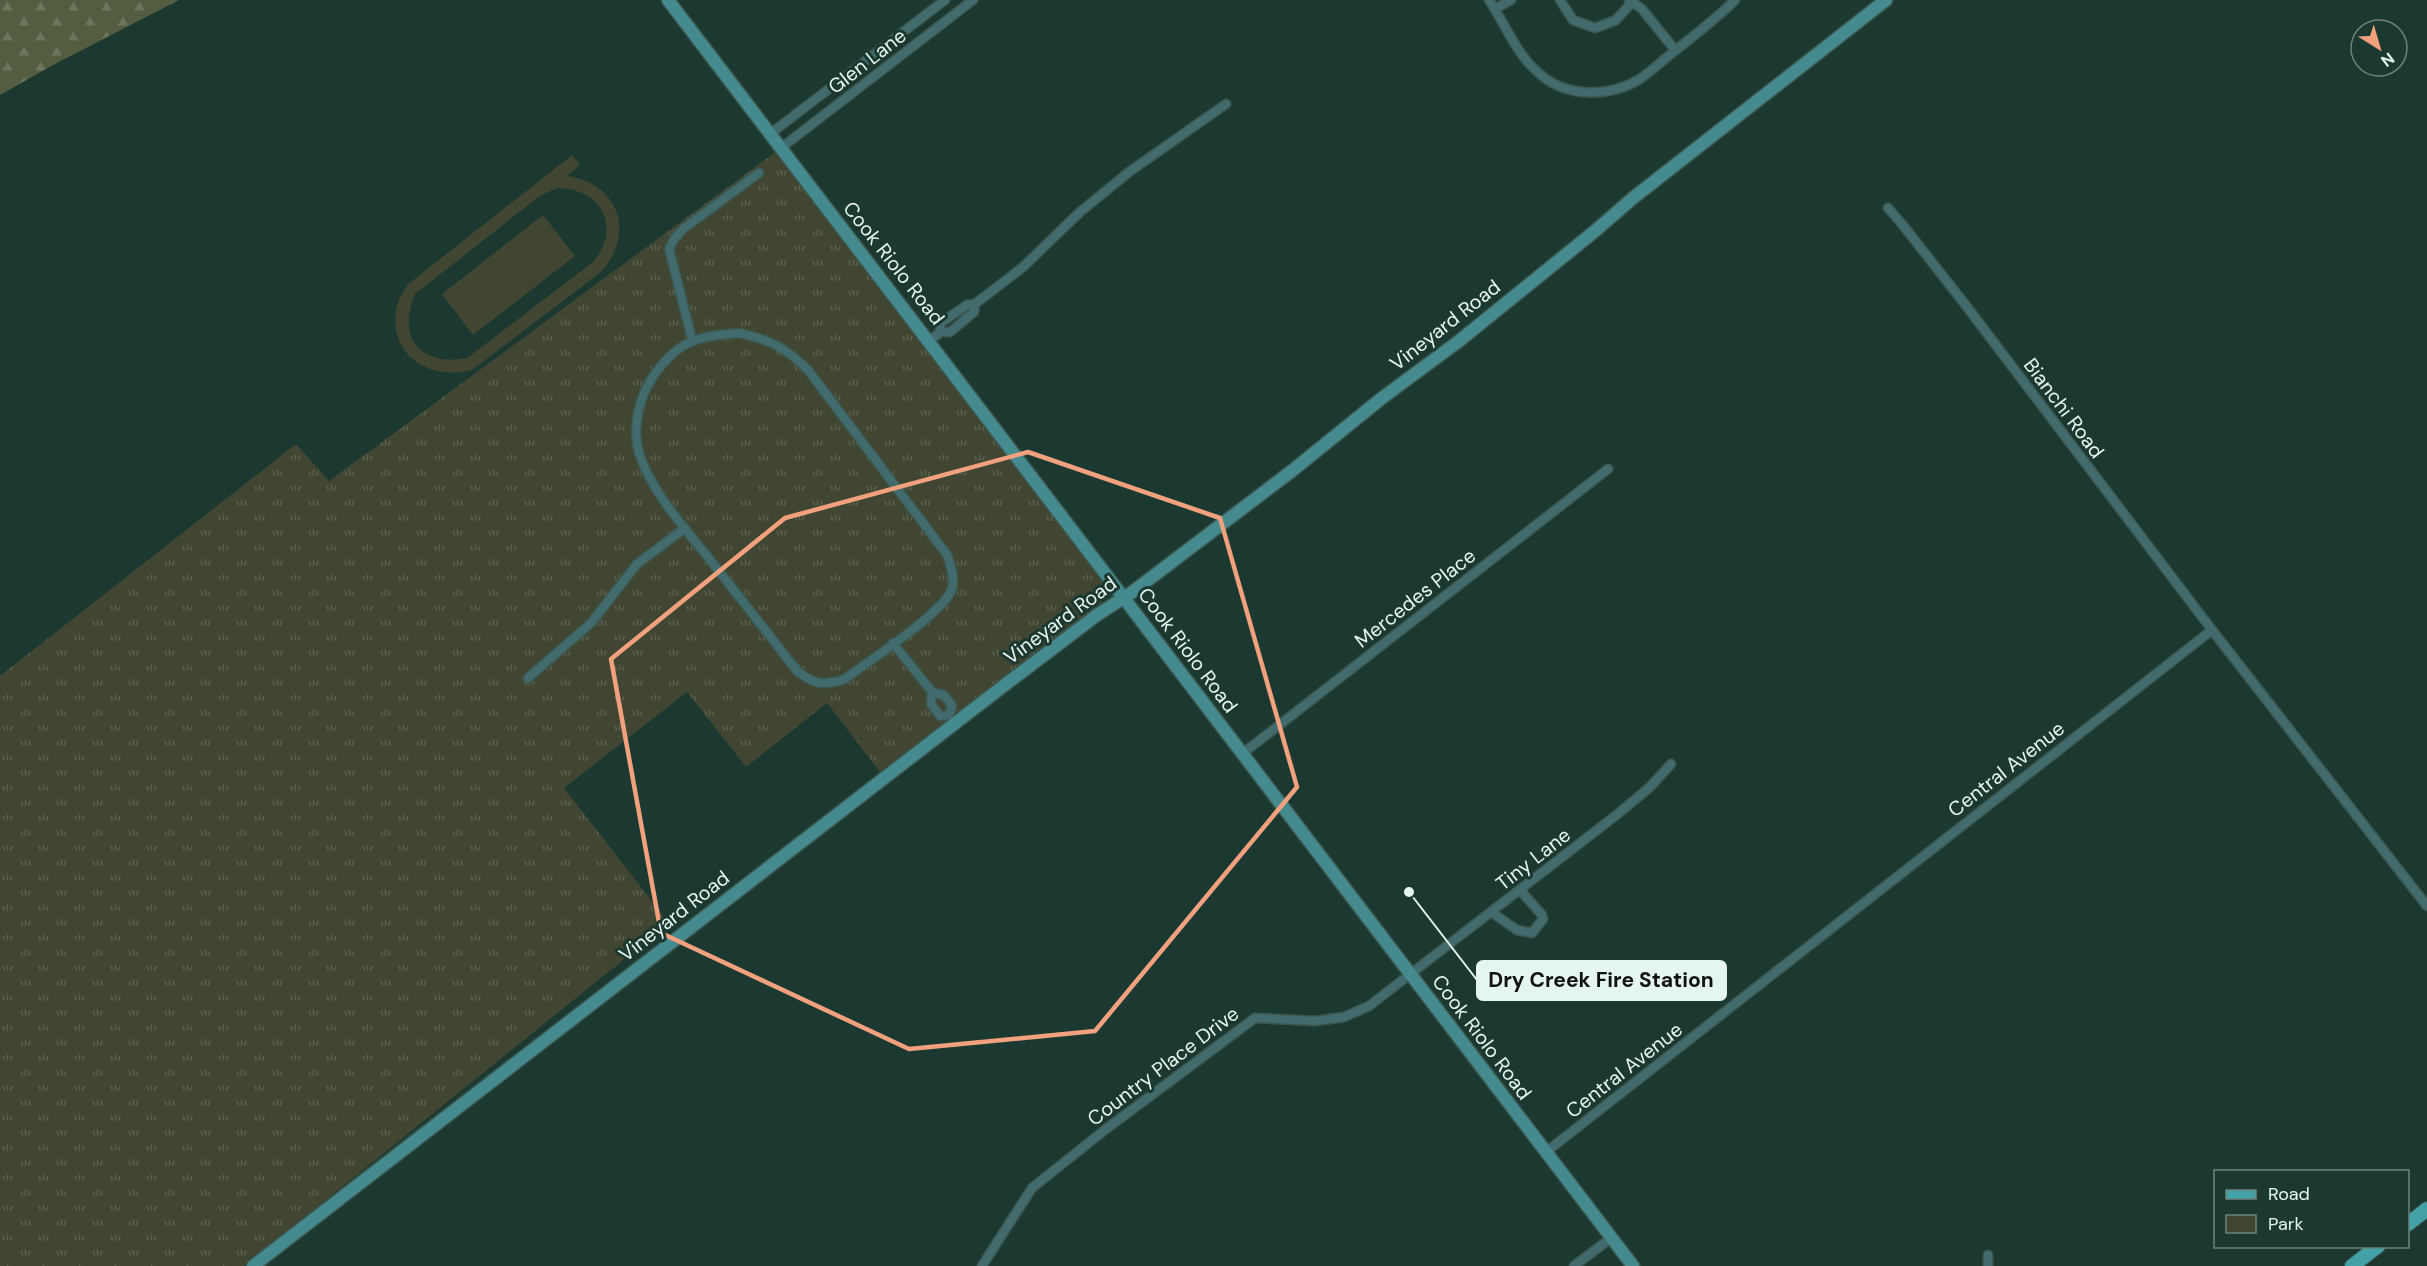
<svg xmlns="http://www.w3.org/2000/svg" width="2427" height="1266" viewBox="0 0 2427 1266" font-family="'DM Sans',sans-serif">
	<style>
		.grass { fill: url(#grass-tufts) }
		.forest { fill: url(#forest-firs) }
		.park { fill: #404631; fill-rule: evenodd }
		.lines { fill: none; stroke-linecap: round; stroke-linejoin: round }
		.street-casing { stroke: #3c574f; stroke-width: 11 }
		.secondary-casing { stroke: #3c574f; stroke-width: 15 }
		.primary-casing { stroke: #3c574f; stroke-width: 16 }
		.street { stroke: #416b6d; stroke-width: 8 }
		.secondary { stroke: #448a8e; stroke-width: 12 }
		.primary { stroke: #43a2a7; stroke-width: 14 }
		.marked { fill: none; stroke: #f2a17e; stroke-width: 4.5; stroke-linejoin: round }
		.labels { text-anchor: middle; stroke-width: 6; stroke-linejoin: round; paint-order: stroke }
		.street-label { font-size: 20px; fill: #e5f5ef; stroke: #1c3931 }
		.leader { fill: none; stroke: #e5f5ef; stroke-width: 2 }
		.callout-dot { fill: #e5f5ef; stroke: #1c3931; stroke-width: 2 }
		.callout { fill: #e5f5ef; stroke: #e5f5ef; stroke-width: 2 }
		.callout-label { font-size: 21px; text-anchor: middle; font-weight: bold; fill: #111 }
	</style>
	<defs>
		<pattern id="grass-tufts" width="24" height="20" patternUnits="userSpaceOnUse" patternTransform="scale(1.5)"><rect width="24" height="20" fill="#404631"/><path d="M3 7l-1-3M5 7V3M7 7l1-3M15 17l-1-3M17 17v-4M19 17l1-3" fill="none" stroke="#5b614f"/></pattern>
		<pattern id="forest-firs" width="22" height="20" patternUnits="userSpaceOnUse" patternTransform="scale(1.5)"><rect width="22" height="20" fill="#555d41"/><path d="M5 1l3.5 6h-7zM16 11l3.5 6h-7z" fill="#6d755d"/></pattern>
	</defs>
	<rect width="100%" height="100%" fill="#1c3931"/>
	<path class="grass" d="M781 148 1118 590 880 772 827 703 746 767 687 692 564 788 669 923 244 1266H0V676L296 444 329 481Z"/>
	<path class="forest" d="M0 0H179L53 65 0 95Z"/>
	<g class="park">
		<path d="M572 155 580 165 567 176C619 183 636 234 601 272L472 370C431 381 389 357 396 310 397 301 403 293 407 285ZM558 188C602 189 622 227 593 262L467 358C422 367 396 338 415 294L536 199 546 193Z"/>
		<path d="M543 215 575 256 473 335 442 294Z"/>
	</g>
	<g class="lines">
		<defs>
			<g id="street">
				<path d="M1489 0C1506 25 1516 55 1541 75 1568 98 1610 97 1640 79 1653 70 1664 59 1676 50 1696 34 1717 18 1735 0"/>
				<path d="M1560 0 1573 20 1595 28 1616 20 1632 2"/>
				<path d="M1629 0 1642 9 1675 50"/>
				<path d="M1495 9 1511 0"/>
				<path d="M770 134 945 0"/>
				<path d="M781 148 973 0"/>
				<path d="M1888 208 1902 224 1964 303 2212 630"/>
				<path d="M975 304 1023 267 1080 212 1129 172 1226 104"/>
				<path d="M739 333C770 340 785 347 808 370L947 555C951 567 956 580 951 591 941 614 869 661 845 679 823 686 815 685 797 671 767 632 737 594 707 556 682 525 652 492 639 453 632 428 639 396 654 375 679 340 698 336 739 333Z"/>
				<path d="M692 339 669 249 673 241 683 229 759 173"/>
				<path d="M929 341 941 332H950L974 312 975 304 967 305 939 324 941 332"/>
				<path d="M893 643 932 692 944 695 952 706 949 715"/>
				<path d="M528 678 591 623 637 564 685 528"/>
				<path d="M932 692 931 704 940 716 949 715"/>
				<path d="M1242 754 1608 469"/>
				<path d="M1491 912 1517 930 1532 933 1543 919 1542 915 1520 890"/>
				<path d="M1546 1152 2212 630 2427 906"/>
				<path d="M1988 1255V1266"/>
				<path d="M982 1266 1032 1188 1106 1129 1255 1018 1315 1021 1344 1017 1369 1006 1619 813 1650 787 1671 764"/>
				<path d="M1574 1266 1611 1238"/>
			</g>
			<g id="secondary">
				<path d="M668 0 1633 1266"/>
				<path d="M253 1266 1002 687 1097 615 1131 593 1293 470 1382 398 1459 341 1595 231 1633 198 1886 0"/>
			</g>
			<g id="primary">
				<path d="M2408 1224 2427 1209"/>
				<path d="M2352 1266 2378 1246"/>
			</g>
		</defs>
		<use href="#street" class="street-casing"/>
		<use href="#secondary" class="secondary-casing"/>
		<use href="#primary" class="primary-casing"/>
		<use href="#street" class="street"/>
		<use href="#secondary" class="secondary"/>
		<use href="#primary" class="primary"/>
	</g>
	<path class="marked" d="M1028 452 1220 518 1297 787 1095 1031 909 1049 661 933 611 659 785 518Z"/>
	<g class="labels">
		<g class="street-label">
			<text transform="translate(867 61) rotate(-38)" y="7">Glen Lane</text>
			<text transform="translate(894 263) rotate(52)" y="7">Cook Riolo Road</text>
			<text transform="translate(1445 325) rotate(-38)" y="7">Vineyard Road</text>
			<text transform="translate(2064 408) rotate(53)" y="7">Bianchi Road</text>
			<text transform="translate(1415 598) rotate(-38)" y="7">Mercedes Place</text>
			<text transform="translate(1060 620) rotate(-36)" y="7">Vineyard Road</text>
			<text transform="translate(1188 650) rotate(53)" y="7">Cook Riolo Road</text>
			<text transform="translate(2006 769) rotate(-38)" y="7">Central Avenue</text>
			<text transform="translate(1533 859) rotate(-38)" y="7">Tiny Lane</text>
			<text transform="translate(674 916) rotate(-38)" y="7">Vineyard Road</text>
			<text transform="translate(1482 1037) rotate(53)" y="7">Cook Riolo Road</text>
			<text transform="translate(1163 1066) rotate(-37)" y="7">Country Place Drive</text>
			<text transform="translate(1624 1070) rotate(-38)" y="7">Central Avenue</text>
		</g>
	</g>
	<path class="leader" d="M1409 892L1477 980"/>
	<circle class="callout-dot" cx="1409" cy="892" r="6"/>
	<rect class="callout" x="1477" y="961" width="249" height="39" rx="6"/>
	<g class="callout-label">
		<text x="1601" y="987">Dry Creek Fire Station</text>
	</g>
	<rect x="2214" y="1170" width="195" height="78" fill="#1c3931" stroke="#6c847d" stroke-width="1.5"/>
	<rect x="2226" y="1190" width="30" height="9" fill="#43a2a7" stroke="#6c847d" stroke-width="1.5"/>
	<text x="2268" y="1200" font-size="18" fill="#e5f5ef">Road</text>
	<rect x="2226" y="1215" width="30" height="18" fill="#404631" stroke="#6c847d" stroke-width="1.5"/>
	<text x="2268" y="1230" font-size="18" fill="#e5f5ef">Park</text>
	<g transform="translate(2379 48) rotate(143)"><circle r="28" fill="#1c3931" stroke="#6c847d" stroke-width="1.5"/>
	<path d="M0-4.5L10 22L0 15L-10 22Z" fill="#f2a17e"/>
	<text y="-9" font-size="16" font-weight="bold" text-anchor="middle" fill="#e5f5ef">N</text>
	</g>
</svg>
